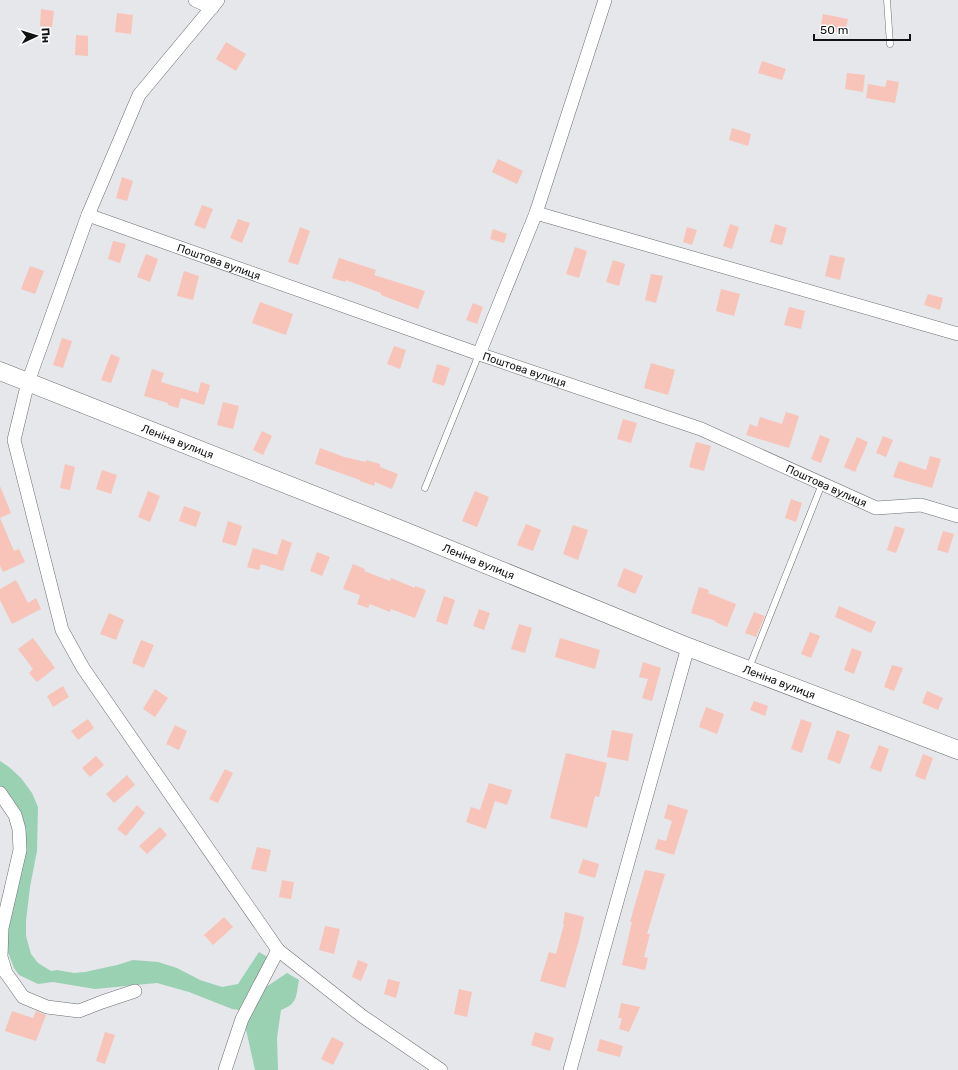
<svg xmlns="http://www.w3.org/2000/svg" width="958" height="1070" viewBox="0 0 958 1070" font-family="Rubik,sans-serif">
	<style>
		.green { fill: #9ad1b3 }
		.building { fill: #f8c3b8 }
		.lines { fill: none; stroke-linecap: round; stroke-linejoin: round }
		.lane-casing { stroke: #6c6f72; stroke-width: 7 }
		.street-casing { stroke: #6c6f72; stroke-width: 14 }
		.secondary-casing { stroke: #6c6f72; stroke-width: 19 }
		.lane { stroke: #fff; stroke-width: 6 }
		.street { stroke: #fff; stroke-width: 13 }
		.secondary { stroke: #fff; stroke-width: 18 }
		.labels { text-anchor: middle; stroke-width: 3; stroke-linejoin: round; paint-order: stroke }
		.street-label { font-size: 11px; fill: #111213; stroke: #fff }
	</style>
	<rect width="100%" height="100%" fill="#e5e7ea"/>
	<g class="green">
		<path d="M0 761 9 767 21 778 32 793 38 807 37 851 30 887 26 921V936L31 954 38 963 51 971 57 970 74 973 85 972 117 965 133 960 158 962 177 968 200 980 222 987 238 984 259 952 269 958 246 1006 239 1010 232 1009 189 992 157 983 95 989 53 982 38 984 19 975 14 968 7 950V927L26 853 24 824 20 812 8 794 0 786Z"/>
		<path d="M287 973 299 980C296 995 298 1004 281 1010L277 1038 278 1070H255L245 1025 266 987Z"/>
	</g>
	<g class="building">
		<path d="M41 9 54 11 52 27 40 26Z"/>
		<path d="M117 13 133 15 131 34 115 32Z"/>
		<path d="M823 14 848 19 845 33 820 29Z"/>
		<path d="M76 35 88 36V56L75 55Z"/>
		<path d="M226 42 246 54 236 71 216 59Z"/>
		<path d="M762 61 786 69 782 80 758 73Z"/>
		<path d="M847 73 865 75 863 92 845 89Z"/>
		<path d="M887 80 899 82 895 103 866 98 868 84 885 87Z"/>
		<path d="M732 128 751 134 748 146 729 140Z"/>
		<path d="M498 159 523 171 517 184 492 172Z"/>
		<path d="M122 177 133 181 127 201 116 198Z"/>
		<path d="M202 205 213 209 205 229 194 225Z"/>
		<path d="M238 219 250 223 242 243 230 238Z"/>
		<path d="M730 224 739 227 732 249 723 246Z"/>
		<path d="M775 224 787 228 782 245 770 242Z"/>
		<path d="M300 227 310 231 298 265 288 262Z"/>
		<path d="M687 227 697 230 692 245 683 242Z"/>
		<path d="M493 229 507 234 504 243 490 239Z"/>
		<path d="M113 241 126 244 120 263 108 259Z"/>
		<path d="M575 247 587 251 579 278 566 274Z"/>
		<path d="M146 254 158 259 150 282 137 277Z"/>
		<path d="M830 255 845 258 840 280 825 276Z"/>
		<path d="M339 258 376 270 374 275 425 291 418 309 381 295V293L346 280 345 282 332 278Z"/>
		<path d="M613 260 625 264 619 286 606 282Z"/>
		<path d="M30 266 44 271 35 294 21 289Z"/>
		<path d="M184 271 199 276 193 300 177 296Z"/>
		<path d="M651 274 663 276 656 303 645 300Z"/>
		<path d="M721 289 740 294 734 316 716 311Z"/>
		<path d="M928 294 943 298 940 310 924 305Z"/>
		<path d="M260 302 293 314 286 335 252 323Z"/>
		<path d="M473 303 483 307 477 324 466 320Z"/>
		<path d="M789 307 805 311 801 329 784 325Z"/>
		<path d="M62 338 72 341 63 368 53 365Z"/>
		<path d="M394 346 406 350 400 369 387 364Z"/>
		<path d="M111 354 120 358 111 383 101 380Z"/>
		<path d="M651 363 675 370 668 395 644 388Z"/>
		<path d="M437 364 450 368 444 386 432 382Z"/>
		<path d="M152 369 164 373 161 382 198 393 201 382 210 385 204 405 181 398 178 408 168 405V403L144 396Z"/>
		<path d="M223 402 239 406 233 429 217 425Z"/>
		<path d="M786 412 799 416 789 448 746 435 750 424 757 427 760 417 782 424Z"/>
		<path d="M623 419 637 423 631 443 617 439Z"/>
		<path d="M262 431 272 436 263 455 253 450Z"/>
		<path d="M820 435 830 439 821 463 811 459Z"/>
		<path d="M883 436 893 440 886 457 876 453Z"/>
		<path d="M857 437 868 442 855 472 844 467Z"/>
		<path d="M696 442 711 446 704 471 689 467Z"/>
		<path d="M320 448 344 457 366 462V460L380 464V467L398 474 392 489 375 482 374 486 360 481V480L315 464Z"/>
		<path d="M930 456 941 459 932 488 893 477 899 461 926 470Z"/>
		<path d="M65 464 75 467 70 490 60 488Z"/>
		<path d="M102 470 117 475 111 494 96 489Z"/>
		<path d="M0 486 11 513 0 518Z"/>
		<path d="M148 491 160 496 150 522 138 517Z"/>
		<path d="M475 491 489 497 477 527 462 521Z"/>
		<path d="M791 499 802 503 796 522 785 518Z"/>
		<path d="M184 506 201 512 196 527 179 521Z"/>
		<path d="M0 518 14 551 19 549 25 562 3 572 0 566Z"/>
		<path d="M228 521 242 526 236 546 222 542Z"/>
		<path d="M526 524 541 530 533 551 517 545Z"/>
		<path d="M573 525 588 530 578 560 563 554Z"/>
		<path d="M895 526 905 529 896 553 887 550Z"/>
		<path d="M943 531 954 534 948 553 937 550Z"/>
		<path d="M282 539 292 543 283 571 261 564 259 570 247 567 253 548 277 555Z"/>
		<path d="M317 552 330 557 322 576 310 571Z"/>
		<path d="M353 564 365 569 364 571 390 581 391 578 415 588V586L426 590 415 618 391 609 390 612 370 604 368 608 357 604 360 595 343 589Z"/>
		<path d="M624 568 643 576 635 594 617 586Z"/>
		<path d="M16 580 28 603 36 598 41 609 12 624 0 600V589Z"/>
		<path d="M699 587 709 590 708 593 736 604 727 627 715 622 716 621 691 613Z"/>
		<path d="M444 596 455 600 447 625 436 621Z"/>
		<path d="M839 606 876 622 871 633 835 617Z"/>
		<path d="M479 609 490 613 484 630 473 626Z"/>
		<path d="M754 612 765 616 756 637 745 633Z"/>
		<path d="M109 613 124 620 116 640 100 634Z"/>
		<path d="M519 624 532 628 525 653 511 649Z"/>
		<path d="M810 632 820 636 811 658 801 654Z"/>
		<path d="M33 638 55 668 37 682 29 673 33 669 18 649Z"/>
		<path d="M560 638 600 650 595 669 555 657Z"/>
		<path d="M141 640 154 645 144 668 132 663Z"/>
		<path d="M852 648 862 652 854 674 844 670Z"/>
		<path d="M643 662 661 668 652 701 642 698 648 679 639 677Z"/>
		<path d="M892 665 903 668 894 691 884 687Z"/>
		<path d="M63 686 69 697 53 707 47 696Z"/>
		<path d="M155 689 168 698 155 717 143 709Z"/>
		<path d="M927 691 943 698 938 710 922 703Z"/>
		<path d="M754 701 768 706 765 716 750 710Z"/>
		<path d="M706 707 724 714 717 734 699 727Z"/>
		<path d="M88 719 94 728 78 740 71 731Z"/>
		<path d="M801 719 812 723 802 753 791 749Z"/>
		<path d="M175 725 187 731 179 750 166 744Z"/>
		<path d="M612 730 633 734 628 761 607 757Z"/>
		<path d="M837 730 850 735 840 764 827 759Z"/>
		<path d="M879 745 889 749 881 772 870 768Z"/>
		<path d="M566 753 607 763 599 797 595 796 587 828 550 818Z"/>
		<path d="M923 754 933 758 925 780 915 776Z"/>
		<path d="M96 756 104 765 90 777 82 768Z"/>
		<path d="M225 769 233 773 218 803 209 799Z"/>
		<path d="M127 775 135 785 114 803 106 794Z"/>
		<path d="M489 783 512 790 507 805 495 801 486 829 466 822 471 807 480 810Z"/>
		<path d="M668 804 688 810 674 855 655 849 658 839 666 841 672 821 664 818Z"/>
		<path d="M137 805 145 813 126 836 117 829Z"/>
		<path d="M160 827 167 835 147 854 139 846Z"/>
		<path d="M257 847 271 850 266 872 251 869Z"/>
		<path d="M583 859 599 864 595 878 578 873Z"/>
		<path d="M645 870 665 874 647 934H650L644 957 648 958 645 970 622 965 632 922H630Z"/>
		<path d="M282 880 294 882 291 899 279 897Z"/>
		<path d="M565 912 584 917 579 940 565 988 540 981 549 952 556 954 564 924H563Z"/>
		<path d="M224 917 233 927 213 945 204 935Z"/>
		<path d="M325 926 340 929 334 954 319 950Z"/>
		<path d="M358 960 368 964 361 981 352 977Z"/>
		<path d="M388 979 400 982 396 998 384 994Z"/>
		<path d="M459 989 472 992 467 1017 454 1014Z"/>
		<path d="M621 1003 640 1007 629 1032 619 1029 622 1018H618Z"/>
		<path d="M12 1011 33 1018 36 1011 46 1015 36 1041 5 1031Z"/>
		<path d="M105 1032 115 1035 105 1064 96 1061Z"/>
		<path d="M535 1032 554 1038 550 1051 531 1045Z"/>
		<path d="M332 1037 344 1043 333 1065 321 1059Z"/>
		<path d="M600 1039 623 1046 620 1057 597 1051Z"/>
	</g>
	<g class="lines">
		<defs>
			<g id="lane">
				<path d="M887 0 890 44"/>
				<path d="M425 488 479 354"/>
				<path d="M749 668 822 484"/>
			</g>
			<g id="street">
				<path d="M195 0 212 8"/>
				<path d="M218 0 139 95 88 215 28 382 14 440 62 630 83 668 278 950 362 1016 441 1070"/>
				<path d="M536 213 958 334"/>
				<path id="s1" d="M88 215 479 354 701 429 876 508 921 505 958 516"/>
				<path d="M479 354 536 213 605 0"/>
				<path d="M0 793 15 815 19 829 20 850 2 928 1 957 6 973 14 984 23 997 47 1007 79 1011 102 1002 135 991"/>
				<path d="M225 1070 242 1019 278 950"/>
				<path d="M570 1070 688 647"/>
			</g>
			<g id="secondary">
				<path id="s2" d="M0 371 402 530 688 647 958 750"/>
			</g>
		</defs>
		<use href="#lane" class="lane-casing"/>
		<use href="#street" class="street-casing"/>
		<use href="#secondary" class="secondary-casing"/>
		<use href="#lane" class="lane"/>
		<use href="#street" class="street"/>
		<use href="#secondary" class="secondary"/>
	</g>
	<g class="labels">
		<g class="street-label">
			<text dy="4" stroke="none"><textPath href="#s1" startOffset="139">Поштова вулиця</textPath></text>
			<text dy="4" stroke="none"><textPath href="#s1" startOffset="463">Поштова вулиця</textPath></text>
			<text dy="4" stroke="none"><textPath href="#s2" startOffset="191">Леніна вулиця</textPath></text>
			<text dy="4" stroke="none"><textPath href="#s1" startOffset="787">Поштова вулиця</textPath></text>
			<text dy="4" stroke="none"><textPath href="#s2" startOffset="515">Леніна вулиця</textPath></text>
			<text dy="4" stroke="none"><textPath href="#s2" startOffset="839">Леніна вулиця</textPath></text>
		</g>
	</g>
	<g transform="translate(36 36) rotate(86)" stroke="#ffffff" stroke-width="3" paint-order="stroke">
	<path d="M0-3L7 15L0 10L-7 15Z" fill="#111213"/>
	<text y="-6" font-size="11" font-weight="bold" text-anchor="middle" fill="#111213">Пн</text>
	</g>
	<path d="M814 34v6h96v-6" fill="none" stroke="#111213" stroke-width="2"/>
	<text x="820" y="34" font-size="12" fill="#111213" stroke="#ffffff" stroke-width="3" paint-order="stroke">50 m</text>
</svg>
